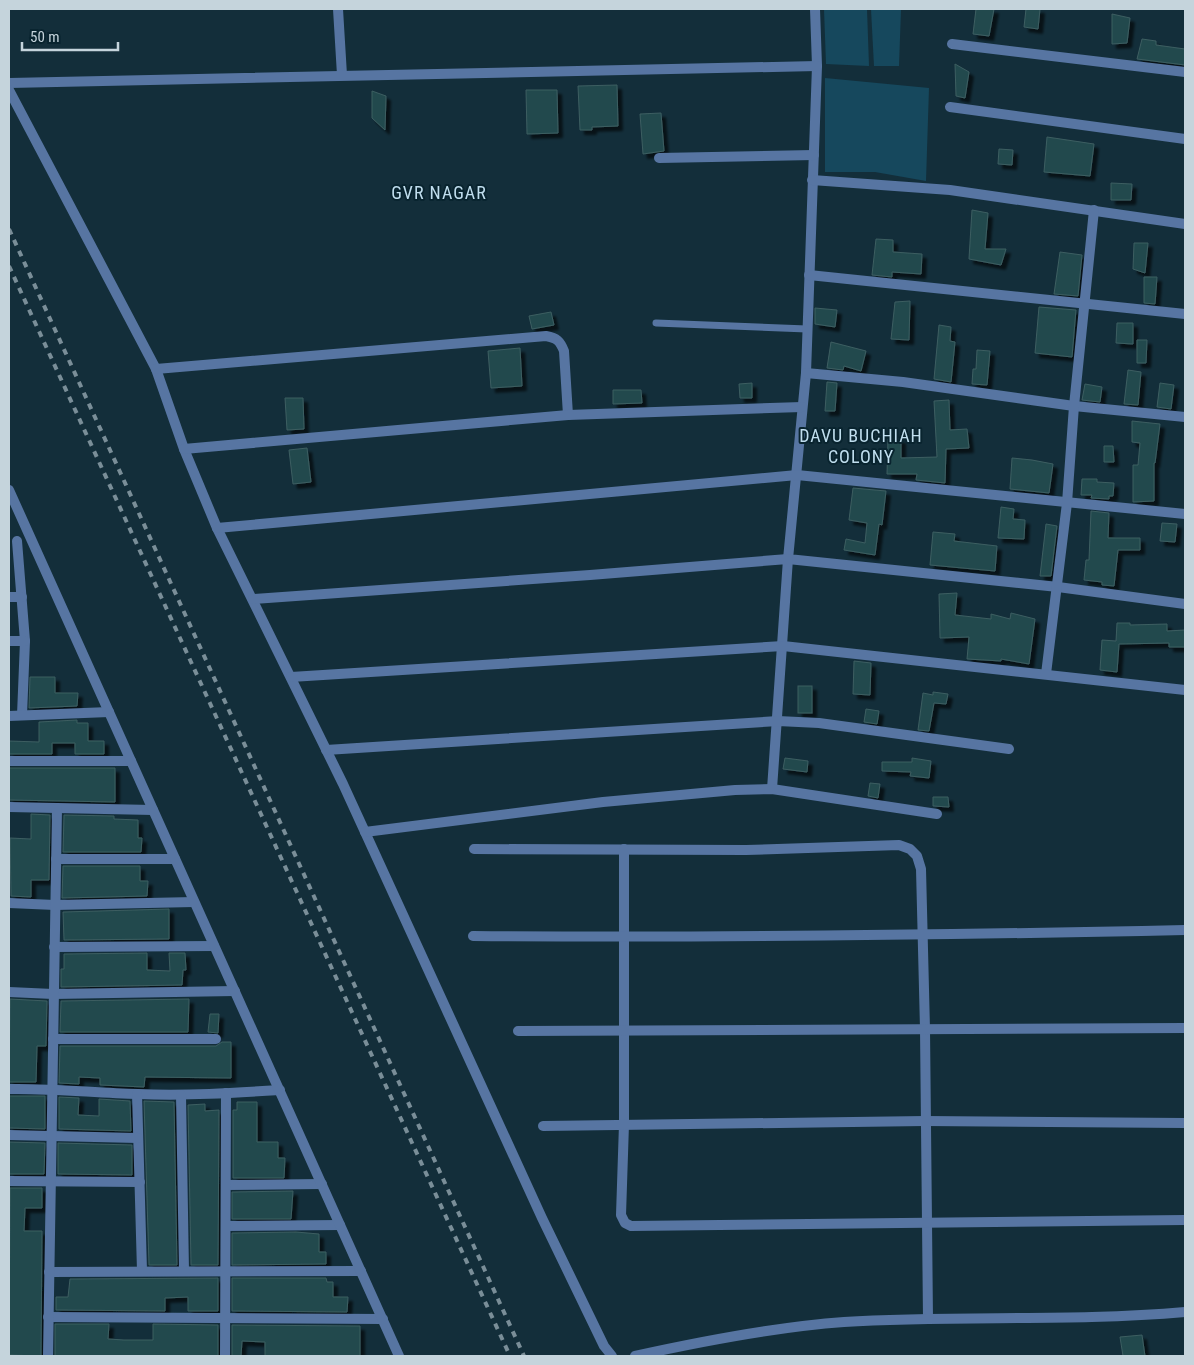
<svg xmlns="http://www.w3.org/2000/svg" width="1194" height="1365" viewBox="0 0 1194 1365" font-family="'Roboto Condensed',sans-serif">
	<style>
		.green { fill: #16485d }
		.building { fill: #234a4e; stroke: #3d5e61; filter: url(#shadow) }
		.lines { fill: none; stroke-linecap: round; stroke-linejoin: round }
		.service { stroke: #5775a2; stroke-width: 7 }
		.minor { stroke: #5775a2; stroke-width: 10 }
		.tertiary { stroke: #5775a2; stroke-width: 10 }
		.rail { stroke: #7a8e98; stroke-width: 4; stroke-dasharray: 6 6; stroke-linecap: butt }
		.labels { text-anchor: middle; stroke-width: 4; stroke-linejoin: round; paint-order: stroke }
		.neighbourhood-label { font-size: 18px; letter-spacing: 1px; fill: #c0deee; stroke: #09242f }
	</style>
	<defs>
		<filter id="shadow"><feDropShadow dx="4.5" dy="4.5" stdDeviation="1" flood-color="#0009"/></filter>
	</defs>
	<rect width="100%" height="100%" fill="#132e3a"/>
	<g class="green">
		<path d="M824 9H867L869 66 826 64Z"/>
		<path d="M871 9H901L899 66H874Z"/>
		<path d="M825 78 929 88 926 181 875 172H825Z"/>
	</g>
	<g class="building">
		<path d="M976 9H994L989 36 973 34Z"/>
		<path d="M1026 9H1040L1038 29 1024 27Z"/>
		<path d="M1112 14 1130 18 1127 43 1112 44Z"/>
		<path d="M1142 39 1156 41V45L1185 49V65L1137 59Z"/>
		<path d="M955 64 969 72 965 98 956 96Z"/>
		<path d="M617 85 618 126 592 127V130H580L578 86Z"/>
		<path d="M526 90H557L558 133 527 134Z"/>
		<path d="M372 91 386 96 385 130 372 118Z"/>
		<path d="M661 113 664 151 643 154 640 114Z"/>
		<path d="M1047 137 1094 144 1090 176 1044 172Z"/>
		<path d="M999 149 1013 150 1012 165 998 164Z"/>
		<path d="M1111 183 1132 184 1131 200H1111Z"/>
		<path d="M972 210 988 213 985 249H1006L1001 265 969 259Z"/>
		<path d="M876 239 893 240V252L922 254 921 274 892 272V277L872 275Z"/>
		<path d="M1134 243H1148L1145 273 1133 269Z"/>
		<path d="M1060 252 1082 255 1078 296 1054 294Z"/>
		<path d="M1144 277H1157L1155 304 1144 303Z"/>
		<path d="M910 301 909 340 891 339 895 302Z"/>
		<path d="M1039 307 1076 310 1072 357 1035 353Z"/>
		<path d="M815 308 837 310 835 327 815 324Z"/>
		<path d="M551 312 554 325 532 329 529 316Z"/>
		<path d="M1117 323H1133V344L1116 343Z"/>
		<path d="M939 325 951 327 950 341 955 342 951 382 934 379Z"/>
		<path d="M1137 340H1147L1146 363H1137Z"/>
		<path d="M831 342 866 351 861 371 844 366 843 370 827 368Z"/>
		<path d="M520 348 522 386 491 388 488 351Z"/>
		<path d="M977 350 990 351 987 385 972 384 973 369H976Z"/>
		<path d="M1128 370 1141 372 1138 405 1124 404Z"/>
		<path d="M827 382 837 383 835 411H825Z"/>
		<path d="M752 383V398H740L739 384Z"/>
		<path d="M1160 383 1174 385 1171 409 1157 407Z"/>
		<path d="M1085 384 1102 387 1100 402 1082 400Z"/>
		<path d="M613 390H641L642 403 613 404Z"/>
		<path d="M285 398H303L304 429 287 430Z"/>
		<path d="M949 400 950 430 967 429 969 448 946 449 945 483 916 480 917 474H887L888 439H901V458L937 457 934 401Z"/>
		<path d="M1132 421 1160 424 1155 463H1154V501L1133 502V465H1138L1140 443 1132 442Z"/>
		<path d="M1104 446H1113L1114 462H1104Z"/>
		<path d="M307 448 311 482 293 484 289 450Z"/>
		<path d="M1012 458 1032 460 1053 464 1049 493 1010 489Z"/>
		<path d="M1082 479H1097V482L1114 483 1113 496H1109V499L1091 498 1092 495H1081Z"/>
		<path d="M853 488 886 491 882 525 879 524 875 555 844 550 846 539 865 543 867 523 849 520Z"/>
		<path d="M1001 507 1014 509 1013 519 1025 520 1024 539 998 538Z"/>
		<path d="M1091 511 1109 513 1108 538H1140V550H1118L1114 586 1102 585V582L1084 580 1086 560H1089Z"/>
		<path d="M1162 523 1177 524 1175 542 1160 541Z"/>
		<path d="M1046 524 1057 526 1051 576H1040Z"/>
		<path d="M933 532 955 534 954 541 997 546 995 571 930 565Z"/>
		<path d="M957 593 955 615 991 619V614L1010 619 1011 613 1035 619 1029 664 1001 659V661L967 659 969 637 940 638 939 594Z"/>
		<path d="M1117 623H1130V625L1167 624V631L1185 630V647H1169V643L1119 644 1117 672 1100 670 1102 640 1116 641Z"/>
		<path d="M854 661 871 663 870 695 853 694Z"/>
		<path d="M30 677H55V693H78L77 706 29 708Z"/>
		<rect x="798" y="686" width="14" height="27"/>
		<path d="M933 692 948 694 946 704 934 703 929 731 918 730 923 693 933 695Z"/>
		<path d="M866 709 879 711 877 724 864 722Z"/>
		<path d="M77 720V723H88V741H104V754H75V743H52V754H9V741L39 742V722Z"/>
		<path d="M785 758 808 761 807 772 783 769Z"/>
		<path d="M912 758 931 761 929 778 910 776 911 772 882 771V762H912Z"/>
		<path d="M9 768H115V802L9 800Z"/>
		<path d="M870 783 880 784 878 798 868 796Z"/>
		<path d="M933 797H948L949 807 933 806Z"/>
		<path d="M31 814 50 815 49 880H31V897L11 896 10 838 31 839Z"/>
		<path d="M64 815 114 816V819L138 820V838H142L141 852H63Z"/>
		<path d="M63 866H140V881H148L147 896 62 898Z"/>
		<path d="M169 909V939L64 940 63 912Z"/>
		<path d="M147 953V970L170 971 169 953H185L186 970H183L182 985 61 987V969H64V954Z"/>
		<path d="M10 999 47 1001 46 1046H37L36 1082H9Z"/>
		<path d="M189 999 188 1032H60L61 1001Z"/>
		<path d="M210 1014H219L218 1033 208 1032Z"/>
		<path d="M222 1042H231V1078L145 1077 144 1087 100 1085V1078L79 1077V1084L59 1083 60 1046H216Z"/>
		<path d="M9 1096H45V1129L9 1128Z"/>
		<path d="M59 1097 79 1098 78 1115 99 1116V1099L130 1101 131 1131 59 1129Z"/>
		<path d="M144 1101 174 1102 177 1265H149Z"/>
		<path d="M237 1102H257V1142H278V1158H285L284 1178H233V1110H237Z"/>
		<path d="M205 1104V1111L219 1110 218 1265H191L188 1105Z"/>
		<path d="M9 1142 45 1143 44 1174H9Z"/>
		<path d="M58 1143 132 1145V1175L58 1174Z"/>
		<path d="M10 1188H42V1208H25L24 1231H42L41 1356 9 1355Z"/>
		<path d="M293 1191 291 1219H232V1192Z"/>
		<path d="M296 1232 319 1234V1252H326V1264L232 1265V1233Z"/>
		<path d="M218 1278V1311H188V1297L165 1298V1311L56 1310V1297H68L70 1279Z"/>
		<path d="M232 1278H326L327 1282H333V1297H348L347 1312 232 1311Z"/>
		<path d="M55 1324H109L108 1339 124 1340H153V1324L218 1325V1356H55Z"/>
		<path d="M232 1325 360 1326V1356H265V1342L242 1341 241 1356H232Z"/>
		<path d="M1142 1335 1145 1356H1123L1120 1337Z"/>
	</g>
	<g class="lines">
		<path class="service" d="M656 323 807 329"/>
		<g class="minor">
			<path d="M338 9 342 75"/>
			<path d="M815 9 817 66 806 373 788 559 1058 587 1185 604"/>
			<path d="M952 44 1185 72"/>
			<path d="M9 83 817 66"/>
			<path d="M9 90 156 369 184 449 217 528 343 784 542 1218 604 1346 612 1356"/>
			<path d="M950 107 1185 139"/>
			<path d="M659 158 814 155"/>
			<path d="M812 180 950 190 1185 224"/>
			<path d="M809 275 1185 314"/>
			<path d="M156 369 546 336C557 338 560 341 564 351L568 415"/>
			<path d="M806 373 903 382 1074 406 1185 417"/>
			<path d="M184 449 568 415 802 407"/>
			<path d="M217 528 797 475 1185 514"/>
			<path d="M17 541 25 641 22 715"/>
			<path d="M9 597H22"/>
			<path d="M253 599 590 575 788 559 772 789"/>
			<path d="M9 641H25"/>
			<path d="M1046 674 1067 503 1074 406 1094 210"/>
			<path d="M291 677 783 646 1185 690"/>
			<path d="M9 716 109 712"/>
			<path d="M326 750 778 721 819 723 1009 749"/>
			<path d="M9 761H131"/>
			<path d="M9 807 153 810"/>
			<path d="M365 832 603 802 735 790 772 789 937 814"/>
			<path d="M474 849 746 850 899 845 910 849 917 856 921 869 925 1029 928 1319"/>
			<path d="M624 849V1124L621 1215 625 1223 631 1226 1185 1220"/>
			<path d="M56 859H175"/>
			<path d="M9 903 55 905 194 902"/>
			<path d="M473 936C710 938 948 935 1185 930"/>
			<path d="M54 947 214 946"/>
			<path d="M9 992 53 994 235 991"/>
			<path d="M518 1031 1185 1028"/>
			<path d="M53 1039H216"/>
			<path d="M9 1089C52 1088 95 1093 138 1094 186 1096 233 1093 280 1090"/>
			<path d="M137 1094 142 1271"/>
			<path d="M181 1095 184 1271"/>
			<path d="M543 1126 925 1121 1185 1123"/>
			<path d="M9 1135 138 1138"/>
			<path d="M9 1181 140 1182"/>
			<path d="M226 1185 322 1184"/>
			<path d="M226 1226 340 1225"/>
			<path d="M49 1272 361 1271"/>
			<path d="M48 1317 383 1319"/>
			<path d="M48 1356 57 808"/>
			<path d="M225 1356 226 1093"/>
			<path d="M635 1356C703 1341 774 1327 844 1322 958 1315 1072 1322 1185 1312"/>
		</g>
		<path class="tertiary" d="M9 490 399 1356"/>
		<g class="rail">
			<path d="M9 229 524 1356"/>
			<path d="M9 266 510 1356"/>
		</g>
	</g>
	<g class="labels">
		<g class="neighbourhood-label">
			<text x="439" y="199">GVR NAGAR</text>
			<text x="861" y="442">DAVU BUCHIAH<tspan x="861" dy="21">COLONY</tspan></text>
		</g>
	</g>
	<rect width="1194" height="1365" fill="none" stroke="#c5d4dc" stroke-width="20"/>
	<path d="M22 42v8h96v-8" fill="none" stroke="#c5d4dc" stroke-width="2.5"/>
	<text x="30" y="42" font-size="15" fill="#c5d4dc" stroke="#09242f" stroke-width="4" paint-order="stroke">50 m</text>
</svg>
